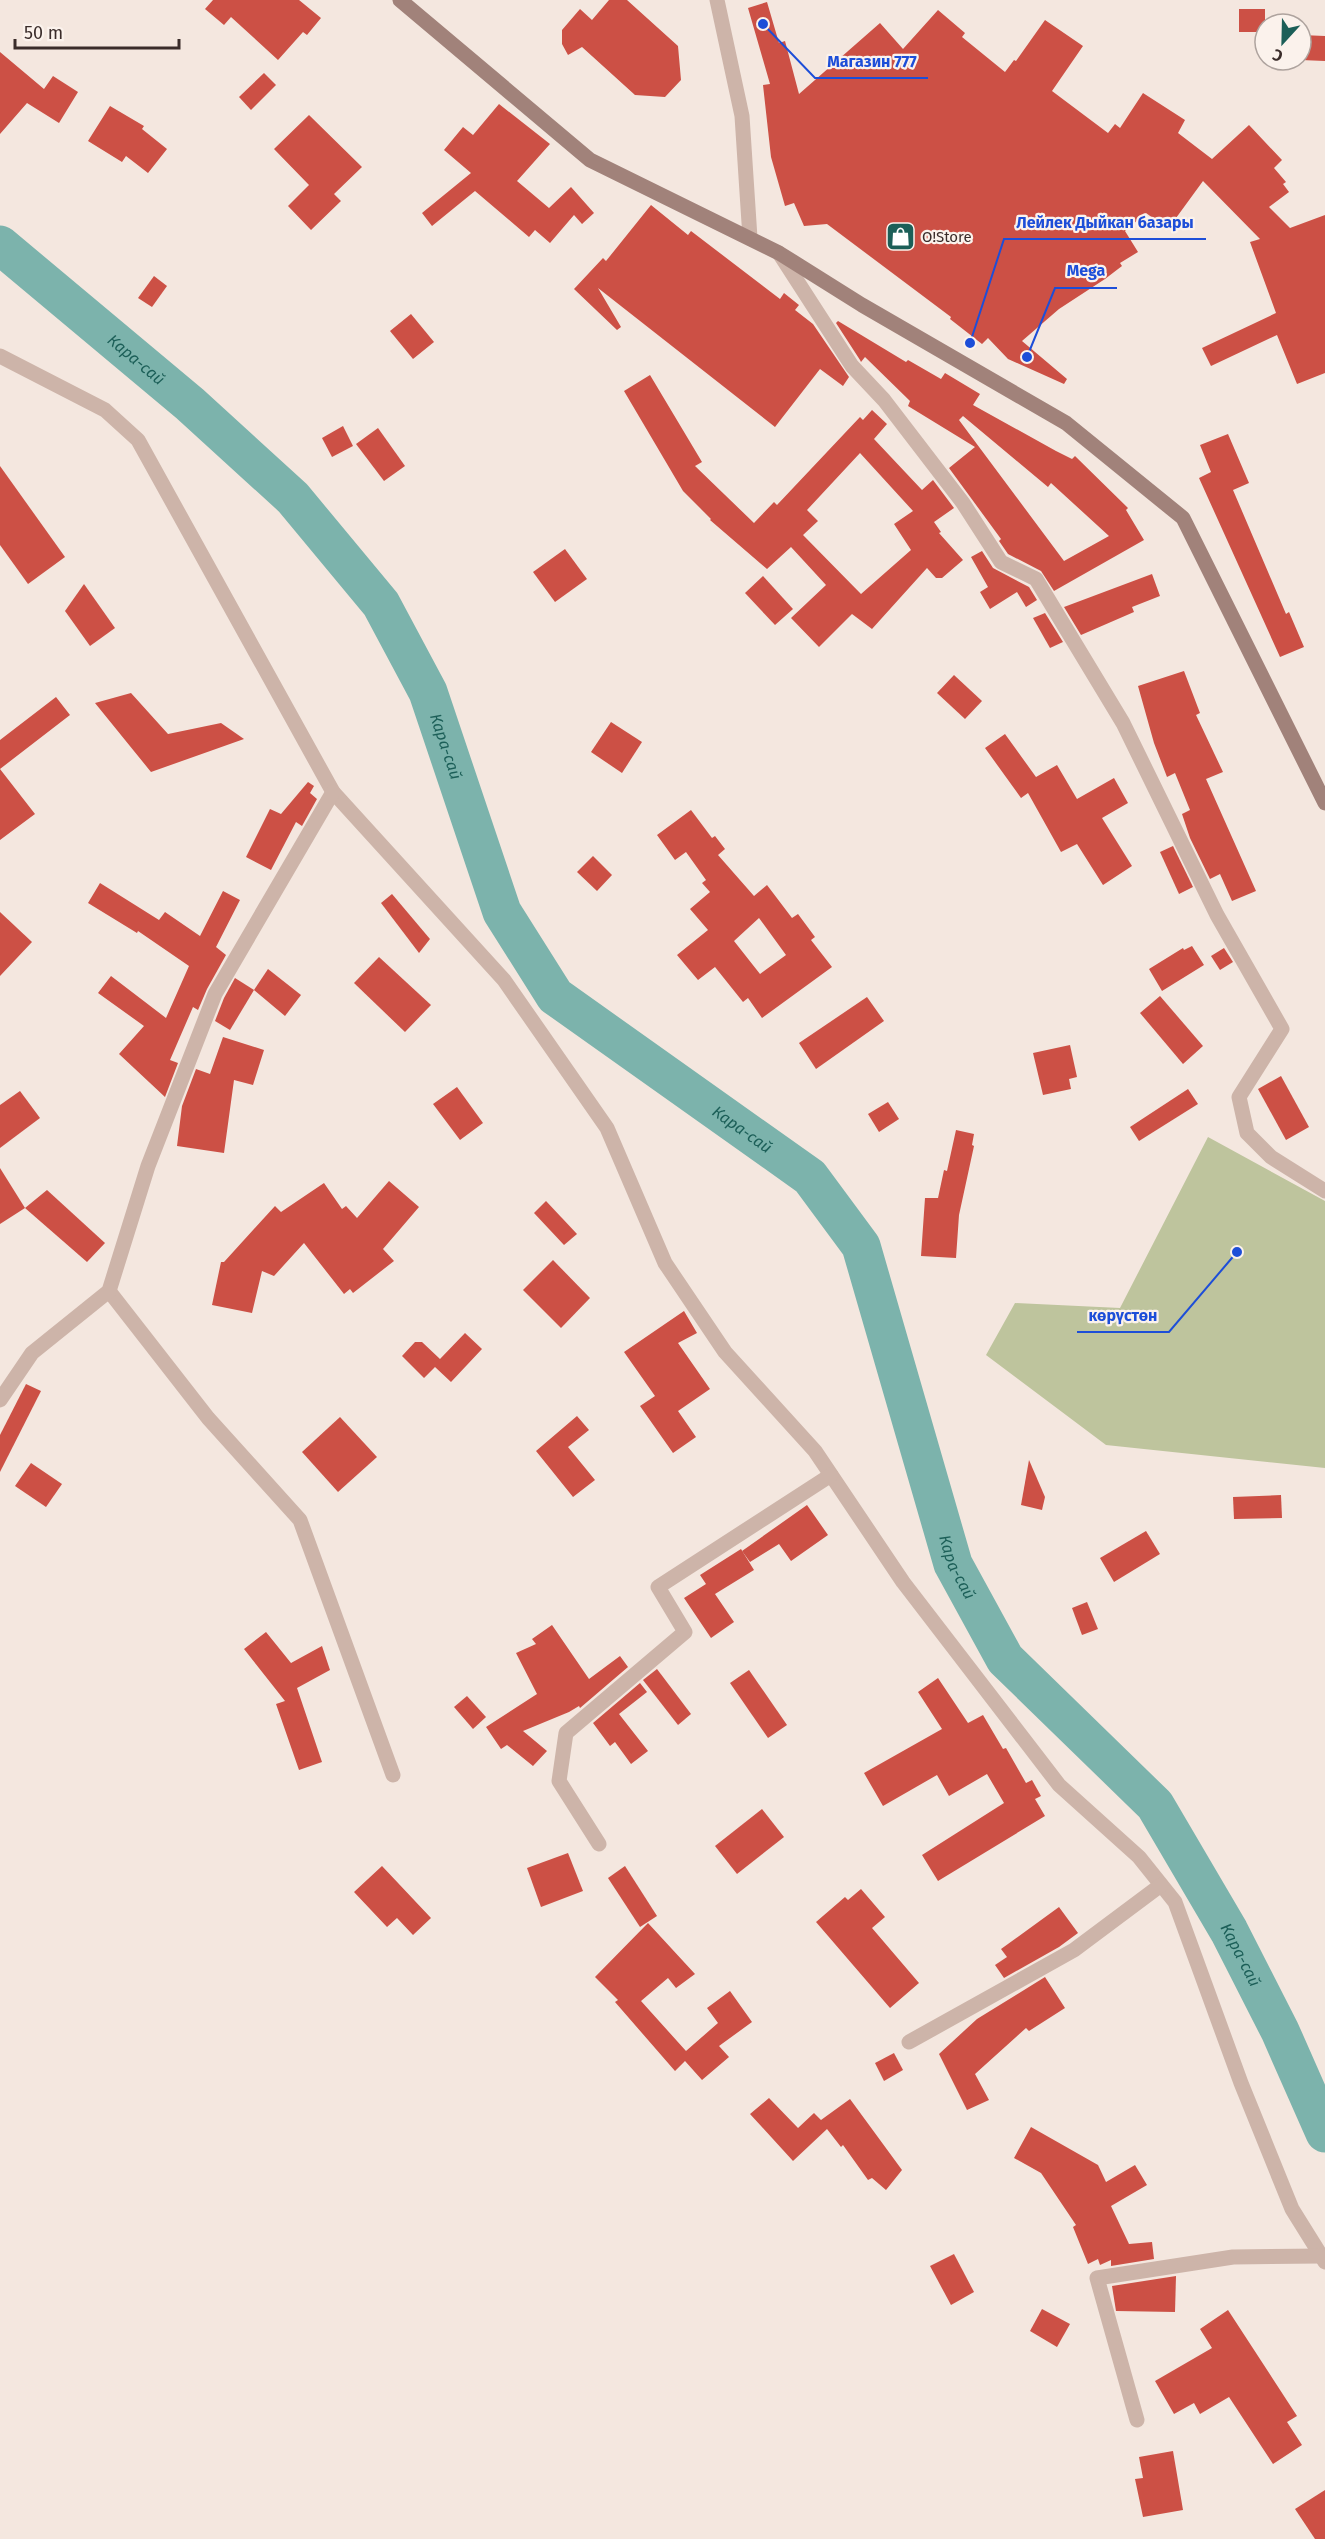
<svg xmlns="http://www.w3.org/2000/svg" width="1325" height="2539" viewBox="0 0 1325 2539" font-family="'Fira Sans',sans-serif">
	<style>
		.green { fill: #bec49d }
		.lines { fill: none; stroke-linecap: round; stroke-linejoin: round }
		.river { stroke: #7cb3ac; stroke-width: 39 }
		.building { fill: #cc5045; fill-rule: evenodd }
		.minor { stroke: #cdb4a9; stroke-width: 15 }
		.tertiary { stroke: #cdb4a9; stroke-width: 15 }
		.secondary { stroke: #a1827a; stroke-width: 15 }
		.labels { text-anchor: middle; stroke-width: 4.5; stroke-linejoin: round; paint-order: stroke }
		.poi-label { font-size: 15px; fill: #3a2c2a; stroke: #fbf2ec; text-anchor: start }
		.water-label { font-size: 16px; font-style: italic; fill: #1c5f58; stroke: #fbf2ec }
		.leader { fill: none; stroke: #1d4ed8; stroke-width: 2 }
		.callout-dot { fill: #1d4ed8; stroke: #fbf2ec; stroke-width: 2 }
		.callout-label { font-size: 16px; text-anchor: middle; font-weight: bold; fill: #1d4ed8; stroke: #fbf2ec; stroke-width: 4.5; stroke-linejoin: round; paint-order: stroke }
	</style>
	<rect width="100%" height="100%" fill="#f4e7df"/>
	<path class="green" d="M1208 1137 1325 1201V1468L1106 1445 986 1355 1015 1303 1120 1308Z"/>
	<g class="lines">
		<path class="river" id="s1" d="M0 245 190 404 293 498 381 604 428 692 502 912 555 996 810 1177 861 1246 953 1564 1005 1659 1155 1805 1229 1931 1280 2031 1325 2133"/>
	</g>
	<g class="building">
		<path d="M213 0H299L321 18 307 35 303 32 278 60 231 17 224 25 205 9Z"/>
		<path d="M609 0H627L678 46 681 80 665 97 635 95 582 47 568 55 562 44V30L580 9 592 20Z"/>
		<path d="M767 2 779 43 785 41 799 94 880 23 903 49 938 10 965 33 962 37 1005 72 1014 60 1016 61 1045 20 1083 46 1052 91 1108 133 1115 124 1120 128 1143 93 1185 120 1178 133 1212 159 1249 125 1282 160 1274 168 1286 182 1283 184 1289 192 1269 207 1290 228 1325 215V373L1297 384 1277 335 1211 366 1202 348 1276 313 1250 242 1260 239 1203 181 1168 229 1146 213 1125 231 1138 252 1120 263 1122 266 1105 279 1059 309 1022 341 1067 379 1064 384 1008 359 988 338 982 344 950 319 951 317 827 224 804 226 794 203 785 206 771 157 763 85 770 84 748 8Z"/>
		<rect x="1239" y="9" width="26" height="23"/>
		<path d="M1301 35 1325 36V61L1301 60Z"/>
		<path d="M0 52 44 89 53 76 78 92 59 123 27 103 0 134Z"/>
		<path d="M264 73 276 85 251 110 239 97Z"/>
		<path d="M499 104 550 144 517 181 549 208 571 187 594 213 582 224 574 215 550 243 535 230 529 237 475 191 432 226 422 213 471 173 444 150 463 127 473 135Z"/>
		<path d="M110 106 144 126 142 129 167 149 148 173 126 156 122 162 88 141Z"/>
		<path d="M309 115 362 167 334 194 341 201 311 230 288 206 309 185 274 149Z"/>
		<path d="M651 205 688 235 691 231 780 299 784 293 799 305 795 310 813 324 849 377 843 386 820 369 775 427 598 288 621 327 617 330 574 289 603 258 606 261Z"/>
		<path d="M154 276 167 286 152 307 138 298Z"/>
		<path d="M411 314 434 342 413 359 390 331Z"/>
		<path d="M838 321 906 362 908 360 941 379 945 373 980 394 973 405 1056 451 1072 459 1075 456 1128 508 1126 510 1144 540 1054 591 1041 571 1008 554 999 541 1001 539 949 468 975 447 908 406 910 401 865 357 861 362 860 360 836 323ZM963 416 1048 487 1051 483 1109 536 1064 561 959 420Z"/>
		<path d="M650 375 702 462 695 466 754 523 774 502 777 505 860 417 863 420 872 410 887 424 874 439 922 490 933 480 954 508 934 522 941 532 939 533 963 560 942 578H936L927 568 872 629 852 614 819 647 791 618 826 585 791 547 767 569 710 520 711 519 683 491 624 391ZM860 453 913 511 894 524 911 550 861 594 803 535 818 521 807 510Z"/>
		<path d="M343 426 353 446 332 457 322 438Z"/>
		<path d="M378 428 405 466 384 481 356 444Z"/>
		<path d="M1228 434 1249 483 1233 490 1286 614 1289 612 1304 647 1280 657 1199 478 1211 472 1200 445Z"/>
		<path d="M0 466 65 557 28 584 0 545Z"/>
		<path d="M565 549 587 579 555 602 533 572Z"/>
		<path d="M982 551 993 568 1029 587 1037 600 1026 607 1017 592 990 609 980 592 988 587 971 557Z"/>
		<path d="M1152 574 1160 596 1132 607 1134 612 1081 635 1064 607Z"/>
		<path d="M763 576 793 609 775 625 745 593Z"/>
		<path d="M84 584 115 628 90 646 65 611Z"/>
		<path d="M1045 613 1063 642 1050 648 1033 618Z"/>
		<path d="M1184 671 1200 713 1196 715 1223 772 1206 779 1256 891 1232 901 1220 874 1210 879 1190 838 1182 814 1190 810 1175 773 1167 777 1154 743 1138 686Z"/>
		<path d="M954 675 982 701 965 719 937 693Z"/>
		<path d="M131 693 168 734 221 723 244 739 151 772 95 703Z"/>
		<path d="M56 697 70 715 0 769 35 814 0 840V740Z"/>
		<path d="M611 722 642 742 622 773 591 752Z"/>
		<path d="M1005 734 1036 777 1057 765 1077 799 1114 778 1128 803 1102 818 1132 866 1103 885 1077 844 1061 852 1028 793 1021 798 985 748Z"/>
		<path d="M308 782 314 786 310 793 317 799 302 826 296 822 271 870 246 857 270 809 281 814Z"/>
		<path d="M691 810 712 838 715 836 725 849 718 855 754 896 767 885 792 918 798 914 815 937 811 940 832 967 762 1018 748 998 743 1002 715 967 698 980 677 955 708 930 690 909 710 892 702 883 706 880 686 852 675 860 657 835ZM759 918 786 955 760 974 734 941Z"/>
		<path d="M1173 846 1193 887 1179 894 1160 852Z"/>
		<path d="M593 856 612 875 597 891 577 872Z"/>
		<path d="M100 883 159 920 165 912 200 936 223 891 240 900 216 947 226 955 207 989 198 1010 193 1007 170 1060 178 1063 165 1097 119 1054 144 1026 98 993 111 976 166 1018 189 966 138 931 137 933 88 903Z"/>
		<path d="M392 894 430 939 419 953 381 903Z"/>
		<path d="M0 912 32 942 0 976Z"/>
		<path d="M1192 946 1204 965 1162 991 1149 969 1183 948 1184 950Z"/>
		<path d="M1224 948 1233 962 1220 970 1211 956Z"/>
		<path d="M379 957 431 1005 405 1032 354 983Z"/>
		<path d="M268 969 301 995 285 1016 254 990Z"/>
		<path d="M235 978 254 990 230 1030 215 1021 224 998Z"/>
		<path d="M1160 996 1203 1046 1183 1064 1140 1013Z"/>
		<path d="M867 997 884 1021 816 1069 799 1043Z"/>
		<path d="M223 1037 264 1050 253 1085 234 1080 224 1153 177 1146 182 1106 196 1069 210 1074Z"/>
		<path d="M1070 1045 1077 1077 1069 1079 1071 1089 1043 1095 1033 1053Z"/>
		<path d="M1281 1076 1309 1127 1286 1140 1258 1089Z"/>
		<path d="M457 1087 483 1123 460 1140 433 1104Z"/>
		<path d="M1188 1089 1198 1104 1139 1141 1130 1127Z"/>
		<path d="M20 1091 40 1118 0 1148V1105Z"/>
		<path d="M888 1102 899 1119 879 1132 868 1114Z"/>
		<path d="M956 1130 974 1134 972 1145 974 1146 959 1215 956 1258 921 1256 925 1198H938L944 1170 947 1171Z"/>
		<path d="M0 1168 25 1208 0 1224Z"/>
		<path d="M389 1181 419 1207 383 1249 394 1261 353 1293 350 1289 344 1294 304 1243 274 1276 262 1271 252 1313 212 1305 221 1262H224L275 1206 281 1212 324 1183 342 1209 346 1206 357 1218Z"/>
		<path d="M47 1190 105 1243 87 1262 25 1208Z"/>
		<path d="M546 1201 577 1234 564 1245 534 1213Z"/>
		<path d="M553 1260 590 1298 561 1328 523 1290Z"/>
		<path d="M684 1311 697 1333 678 1343 710 1389 678 1411 696 1437 673 1453 640 1406 655 1396 624 1352Z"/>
		<path d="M465 1333 482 1349 451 1382 435 1367 424 1378 402 1356 415 1342H422L440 1359Z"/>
		<path d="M26 1384 41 1391 0 1472V1435Z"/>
		<path d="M577 1416 589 1430 568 1447 595 1480 573 1497 536 1451Z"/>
		<path d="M340 1417 377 1457 338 1492 302 1452Z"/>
		<path d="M1029 1460 1045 1497 1042 1510 1021 1505Z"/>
		<path d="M31 1463 62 1484 46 1507 15 1486Z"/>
		<path d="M1281 1495 1282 1518 1234 1519 1233 1497Z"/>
		<path d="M807 1505 828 1535 791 1561 779 1544 750 1562 742 1551Z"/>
		<path d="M1146 1531 1160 1554 1114 1582 1100 1558Z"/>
		<path d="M741 1549 754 1570 715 1594 734 1622 711 1638 684 1598 706 1584 700 1575Z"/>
		<path d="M1087 1602 1098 1629 1082 1635 1072 1608Z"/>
		<path d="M552 1625 589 1679 620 1656 628 1667 580 1708 579 1706 569 1712 523 1731 547 1751 533 1766 507 1745 501 1749 486 1727 537 1694 516 1653 536 1644 532 1639Z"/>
		<path d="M266 1632 291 1663 322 1646 330 1670 297 1688 322 1762 299 1770 276 1704 285 1701 244 1649Z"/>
		<path d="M657 1669 691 1714 678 1725 643 1680Z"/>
		<path d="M749 1670 787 1725 768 1738 730 1683Z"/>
		<path d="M938 1678 968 1723 983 1715 1003 1749 1006 1748 1026 1783 1032 1780 1041 1796 1035 1799 1045 1816 938 1881 922 1855 1004 1803 987 1774 949 1796 937 1775 883 1806 864 1773 942 1729 918 1692Z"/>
		<path d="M640 1683 647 1692 619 1714 648 1751 631 1764 615 1742 610 1746 593 1723Z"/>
		<path d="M467 1696 486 1717 473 1729 454 1707Z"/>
		<path d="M762 1809 784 1837 737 1874 715 1846Z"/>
		<path d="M568 1853 583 1891 541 1907 527 1868Z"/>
		<path d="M382 1866 431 1918 413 1935 397 1918 387 1927 354 1892Z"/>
		<path d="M625 1866 657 1916 640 1927 608 1878Z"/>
		<path d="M861 1889 885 1917 872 1928 919 1983 890 2008 816 1922 845 1897 848 1900Z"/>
		<path d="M1059 1907 1078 1933 1059 1947 1004 1978 995 1965 1007 1957 1001 1949Z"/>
		<path d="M648 1923 695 1974 676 1988 668 1978 641 2001 686 2051 718 2023 707 2008 730 1991 752 2022 719 2046 729 2057 702 2080 685 2061 675 2071 615 2002 618 2000 595 1977Z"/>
		<path d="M1045 1977 1065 2008 1029 2031 1026 2028 975 2074 989 2100 967 2110 939 2054 977 2019Z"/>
		<path d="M894 2053 903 2070 884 2081 875 2063Z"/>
		<path d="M769 2098 798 2128 814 2113 821 2120 850 2099 902 2170 886 2190 872 2178 868 2180 843 2145 841 2147 827 2129 793 2161 750 2114Z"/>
		<path d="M1031 2127 1098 2165 1106 2182 1135 2165 1147 2185 1111 2206 1129 2244 1152 2242 1154 2259 1111 2266V2260L1100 2265 1098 2259 1088 2264 1073 2227 1076 2225 1041 2173 1014 2158Z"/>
		<path d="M954 2254 974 2292 951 2305 930 2266Z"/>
		<path d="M1176 2276 1175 2312 1116 2311 1112 2286Z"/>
		<path d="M1042 2309 1070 2324 1057 2347 1030 2331Z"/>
		<path d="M1228 2310 1297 2416 1287 2422 1302 2445 1273 2464 1229 2397 1200 2414 1194 2403 1174 2414 1155 2381 1212 2348 1200 2329Z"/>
		<path d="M1173 2451 1183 2510 1143 2517 1135 2479 1143 2478 1139 2457Z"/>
		<path d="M1325 2490V2539H1315L1295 2509Z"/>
	</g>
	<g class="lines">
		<g class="minor">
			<path d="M779 253 852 366 884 400 963 503 1001 562 1036 579 1123 723 1217 915 1282 1029 1239 1097 1247 1133 1271 1157 1325 1191"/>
			<path d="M0 356 105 410 138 440 333 792 504 980 607 1128 665 1263 725 1352 815 1451 903 1582 1059 1785 1139 1857 1175 1902 1241 2083 1292 2209 1325 2262"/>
			<path d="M109 1291 208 1418 300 1520 393 1775"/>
			<path d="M0 1400 32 1353 109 1291 148 1166 215 994 333 792"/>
			<path d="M599 1844 559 1781 566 1733 685 1632 658 1587 831 1475"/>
			<path d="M909 2042 1074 1950 1161 1885"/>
			<path d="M1137 2420 1097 2278 1233 2257 1321 2256"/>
		</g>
		<path class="tertiary" d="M717 0 742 116 750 238"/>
		<path class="secondary" d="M400 0 590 160 779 253 862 305 1066 423 1183 518 1325 803"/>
	</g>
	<defs>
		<symbol id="shop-square" viewBox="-11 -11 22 22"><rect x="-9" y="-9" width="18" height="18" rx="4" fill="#1c5f58" stroke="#fbf2ec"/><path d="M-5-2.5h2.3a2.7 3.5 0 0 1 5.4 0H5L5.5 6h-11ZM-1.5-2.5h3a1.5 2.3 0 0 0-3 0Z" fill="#fff"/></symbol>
	</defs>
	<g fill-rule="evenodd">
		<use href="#shop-square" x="884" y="220" width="33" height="33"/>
	</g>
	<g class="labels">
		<g class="poi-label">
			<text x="922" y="242">O!Store</text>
		</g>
		<g class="water-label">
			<text dy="6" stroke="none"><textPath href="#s1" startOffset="178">Кара-сай</textPath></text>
			<text dy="6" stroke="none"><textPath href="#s1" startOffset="682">Кара-сай</textPath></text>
			<text dy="6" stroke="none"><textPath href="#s1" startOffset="1186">Кара-сай</textPath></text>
			<text dy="6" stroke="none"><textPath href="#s1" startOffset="1690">Кара-сай</textPath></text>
			<text dy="6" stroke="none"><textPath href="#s1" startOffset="2176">Кара-сай</textPath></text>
		</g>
	</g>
	<path class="leader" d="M763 24L815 78H928M970 343L1004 239H1206M1027 357L1055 288H1117M1237 1252L1169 1332H1077"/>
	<g class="callout-dot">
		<circle cx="763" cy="24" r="6"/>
		<circle cx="970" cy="343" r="6"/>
		<circle cx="1027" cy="357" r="6"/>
		<circle cx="1237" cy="1252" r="6"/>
	</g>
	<g class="callout-label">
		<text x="872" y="67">Магазин 777</text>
		<text x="1105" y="228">Лейлек Дыйкан базары</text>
		<text x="1086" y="276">Mega</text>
		<text x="1123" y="1321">көрүстөн</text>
	</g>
	<g transform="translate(1283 42) rotate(202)"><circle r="28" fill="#fbf2ec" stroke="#aea39e" stroke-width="1.5"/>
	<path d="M0-4.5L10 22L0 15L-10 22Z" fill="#1c5f58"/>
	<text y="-9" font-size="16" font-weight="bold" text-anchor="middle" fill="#3a2c2a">С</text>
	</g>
	<path d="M15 39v9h164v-9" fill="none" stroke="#3a2c2a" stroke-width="3"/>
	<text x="24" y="39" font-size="18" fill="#3a2c2a" stroke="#fbf2ec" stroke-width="4.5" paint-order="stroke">50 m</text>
</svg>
